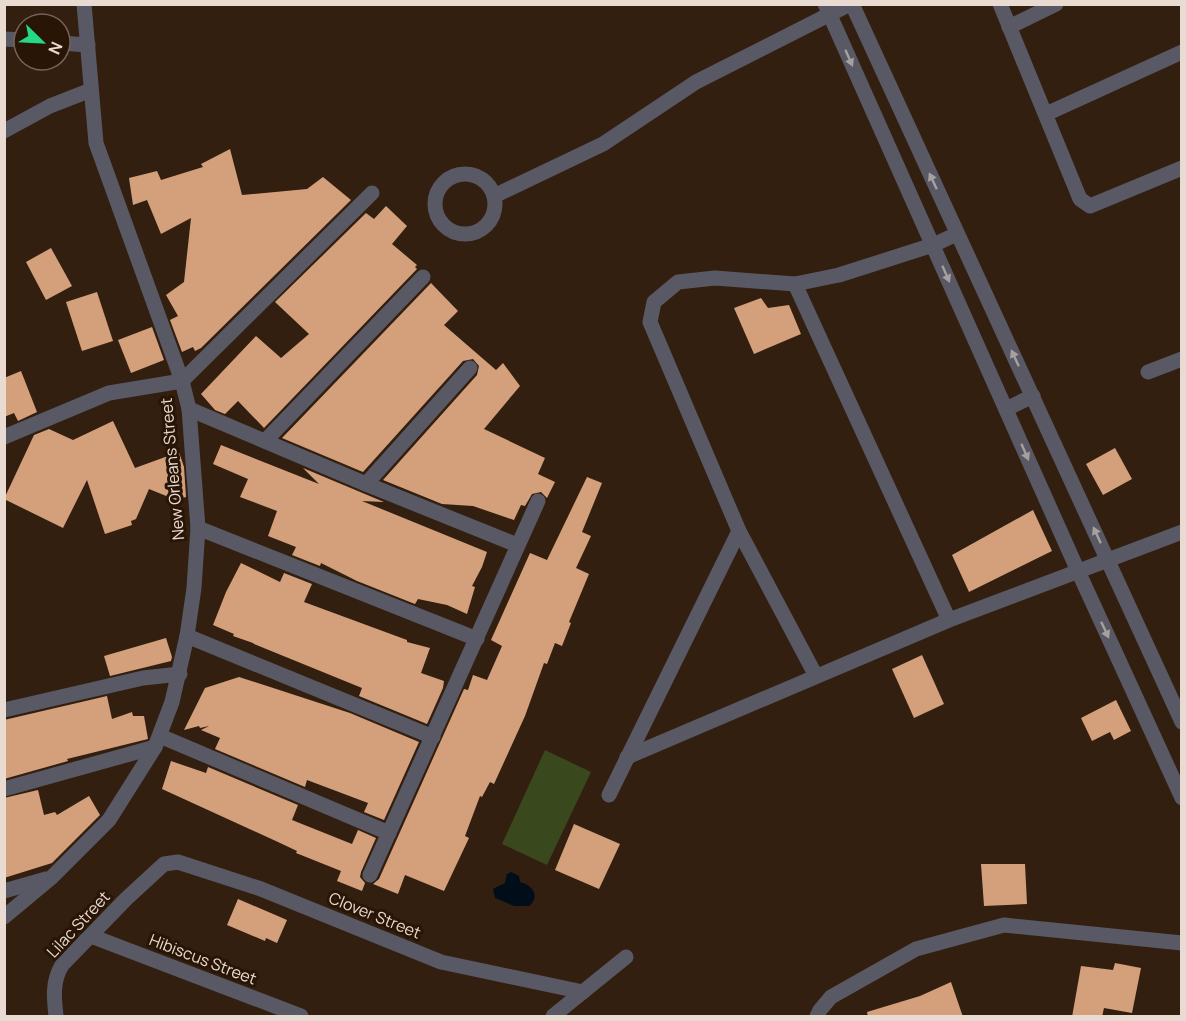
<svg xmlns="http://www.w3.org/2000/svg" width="1186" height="1021" viewBox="0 0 1186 1021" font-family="Manrope,sans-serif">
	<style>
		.green { fill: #39481d }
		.water { fill: #010e19 }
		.building { fill: #d3a07b }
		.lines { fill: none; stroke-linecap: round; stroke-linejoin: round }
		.minor { stroke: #585964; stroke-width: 15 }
		.oneway { fill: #a8a0a0 }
		.labels { text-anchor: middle; stroke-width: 6; stroke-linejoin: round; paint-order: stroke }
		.street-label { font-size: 16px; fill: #e9dbd1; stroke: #291506 }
	</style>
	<rect width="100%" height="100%" fill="#331f10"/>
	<path class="green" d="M545 750 591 772 547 865 502 844Z"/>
	<path class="water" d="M511 872 519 876 520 882C532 885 541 896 529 906H514L495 898 493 889 505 883 507 874Z"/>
	<g class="building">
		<path d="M230 149 242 195 307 189 323 177 351 200 201 348 195 351 193 347 182 352 170 320 178 316 166 295 184 282 191 218 161 234 147 200 133 205 129 178 157 171 161 180 203 167 201 164Z"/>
		<path d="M386 206 407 226 392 244 417 265 415 267 417 269 264 428 238 401 225 414 215 410 201 394 256 336 281 358 309 334 275 302 366 213 374 219Z"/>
		<path d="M51 248 72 286 46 300 26 262Z"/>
		<path d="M431 283 458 311 444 325 496 370 503 363 520 386 484 429 545 458 538 474 555 482 547 498 541 492 532 494 525 506 521 505 514 520 473 506 442 504 383 480 477 375 479 366 473 359 463 361 363 472 282 438Z"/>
		<path d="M97 292 113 341 82 351 66 302Z"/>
		<path d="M761 298 768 308 789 305 801 334 754 354 734 308Z"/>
		<path d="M152 327 164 360 131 373 118 340Z"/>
		<path d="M21 371 37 412 18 421 14 413 4 417V378Z"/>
		<path d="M113 421 135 468 179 452 184 467 186 497 176 500 149 489 136 519 131 521 132 525 105 534 87 480 63 528 4 499 34 435 49 429 73 440Z"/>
		<path d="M221 445 319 484 303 468 384 502 362 501 487 552 482 567 472 586 475 587 467 614 447 605 418 599 415 604 357 581 321 563 320 566 292 555 296 547 268 536 277 511 240 497 248 479 213 464Z"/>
		<path d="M1115 448 1132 479 1103 495 1086 464Z"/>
		<path d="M587 477 602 483 582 532 591 536 576 568 589 574 569 622 571 623 562 646 555 643 547 664 544 663 525 716 494 784 490 782 482 797 480 796 465 836 469 838 444 891 405 875 398 894 373 884 379 879 464 689 468 690 473 675 487 680 502 646 491 640 530 553 547 560Z"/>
		<path d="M1033 510 1052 551 969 592 952 555Z"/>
		<path d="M241 563 280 582 284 573 312 584 304 602 407 640V642L430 648 421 673 444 681 443 688 427 724 359 696 362 688 254 644 253 643 233 636 234 634 213 625 226 592Z"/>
		<path d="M166 638 172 657 171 661 110 676 104 656Z"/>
		<path d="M922 655 944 704 914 718 892 669Z"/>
		<path d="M239 677 350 713 419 742 384 820 364 812 368 803 307 780 305 787 215 749 220 738 201 730 209 726 200 728 199 726 184 730 205 688Z"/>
		<path d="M107 696 112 719 132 712 133 716H144L148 739 67 759 68 761 4 779V720Z"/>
		<path d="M1116 700 1131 731 1114 740 1110 732 1092 741 1081 718Z"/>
		<path d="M171 761 206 773 208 767 298 805 292 820 352 844 358 830 376 838 361 872 360 877 365 883 362 891 337 881 341 871 296 853 297 851 278 842 162 789Z"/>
		<path d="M38 790 44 815 55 812 57 815 89 796 100 815 52 863 4 878V798Z"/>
		<path d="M574 824 620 844 599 889 555 870Z"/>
		<path d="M981 864H1025L1027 904 984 906Z"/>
		<path d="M238 899 287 920 277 943 266 938 265 941 227 925Z"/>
		<path d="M1115 963 1141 968 1132 1013 1104 1008 1102 1017H1072L1081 966 1113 970Z"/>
		<path d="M951 982 963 1017H868L867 1012 920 996Z"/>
	</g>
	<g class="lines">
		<g class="minor">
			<path d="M825 4 1078 571 1182 798"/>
			<path d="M852 4 1182 722"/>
			<path d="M1000 4 1080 199 1090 206 1182 168"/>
			<path d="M1009 27 1056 4"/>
			<path d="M4 39 24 40"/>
			<path d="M60 43 88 45"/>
			<path d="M1046 114 1182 52"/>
			<path d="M4 131 50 106 91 90"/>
			<circle cx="465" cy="204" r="30"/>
			<path d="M494 196 603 144 696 82 850 4"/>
			<path d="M795 284 949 620"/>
			<path d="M1148 372 1182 359"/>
			<path d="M189 409 366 484 517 545"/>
			<path d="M1006 409 1033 396"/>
			<path d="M4 437 109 393 182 381 372 193"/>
			<path d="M265 441 423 277"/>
			<path d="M366 484 470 368"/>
			<path d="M198 528 477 639"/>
			<path d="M187 636 433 737"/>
			<path d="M816 676 739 531 650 322 654 302 678 282 715 278 795 284 839 275 933 245 957 234"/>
			<path d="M4 710 143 678 180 674"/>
			<path d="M160 736 389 833"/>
			<path d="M627 757 949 620 1182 532"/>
			<path d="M4 789 155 747"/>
			<path d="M609 795 739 531"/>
			<path d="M370 875 538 501"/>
			<path d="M4 891 46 879"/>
			<path d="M4 917 52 877 109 820 155 747 172 702 187 636 194 588 198 528 189 409 182 381 96 143 84 4"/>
			<path d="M91 936 301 1016"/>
			<path d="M56 1016C54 998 52 982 62 965L126 899 164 864 178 862 261 889 441 962 583 992"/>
			<path d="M553 1016 626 957"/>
			<path d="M817 1016 820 1010 831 997 916 949 1004 925 1182 943"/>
		</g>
	</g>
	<defs><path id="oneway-solid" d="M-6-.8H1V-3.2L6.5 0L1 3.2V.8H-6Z" transform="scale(1.5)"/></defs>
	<g class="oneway">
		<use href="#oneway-solid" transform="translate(849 58) rotate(66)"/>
		<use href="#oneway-solid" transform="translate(933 181) rotate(-115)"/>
		<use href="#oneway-solid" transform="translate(946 274) rotate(66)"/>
		<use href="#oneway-solid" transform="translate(1015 358) rotate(-115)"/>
		<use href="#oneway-solid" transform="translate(1025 452) rotate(66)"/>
		<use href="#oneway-solid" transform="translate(1097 535) rotate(-115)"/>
		<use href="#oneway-solid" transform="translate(1105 630) rotate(65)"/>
	</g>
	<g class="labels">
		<g class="street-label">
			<text transform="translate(172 469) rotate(-95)" y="6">New Orleans Street</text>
			<text transform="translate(375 915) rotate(22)" y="6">Clover Street</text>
			<text transform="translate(78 924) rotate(-47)" y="6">Lilac Street</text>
			<text transform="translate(203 959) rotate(21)" y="6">Hibiscus Street</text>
		</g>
	</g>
	<rect width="1186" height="1021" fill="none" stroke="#e9dbd1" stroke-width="12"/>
	<g transform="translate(42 42) rotate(114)"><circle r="28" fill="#291506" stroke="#766457" stroke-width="1.5"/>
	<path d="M0-4.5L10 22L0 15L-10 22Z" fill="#23d886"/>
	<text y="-9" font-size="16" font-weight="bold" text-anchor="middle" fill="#e9dbd1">N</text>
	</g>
</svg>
